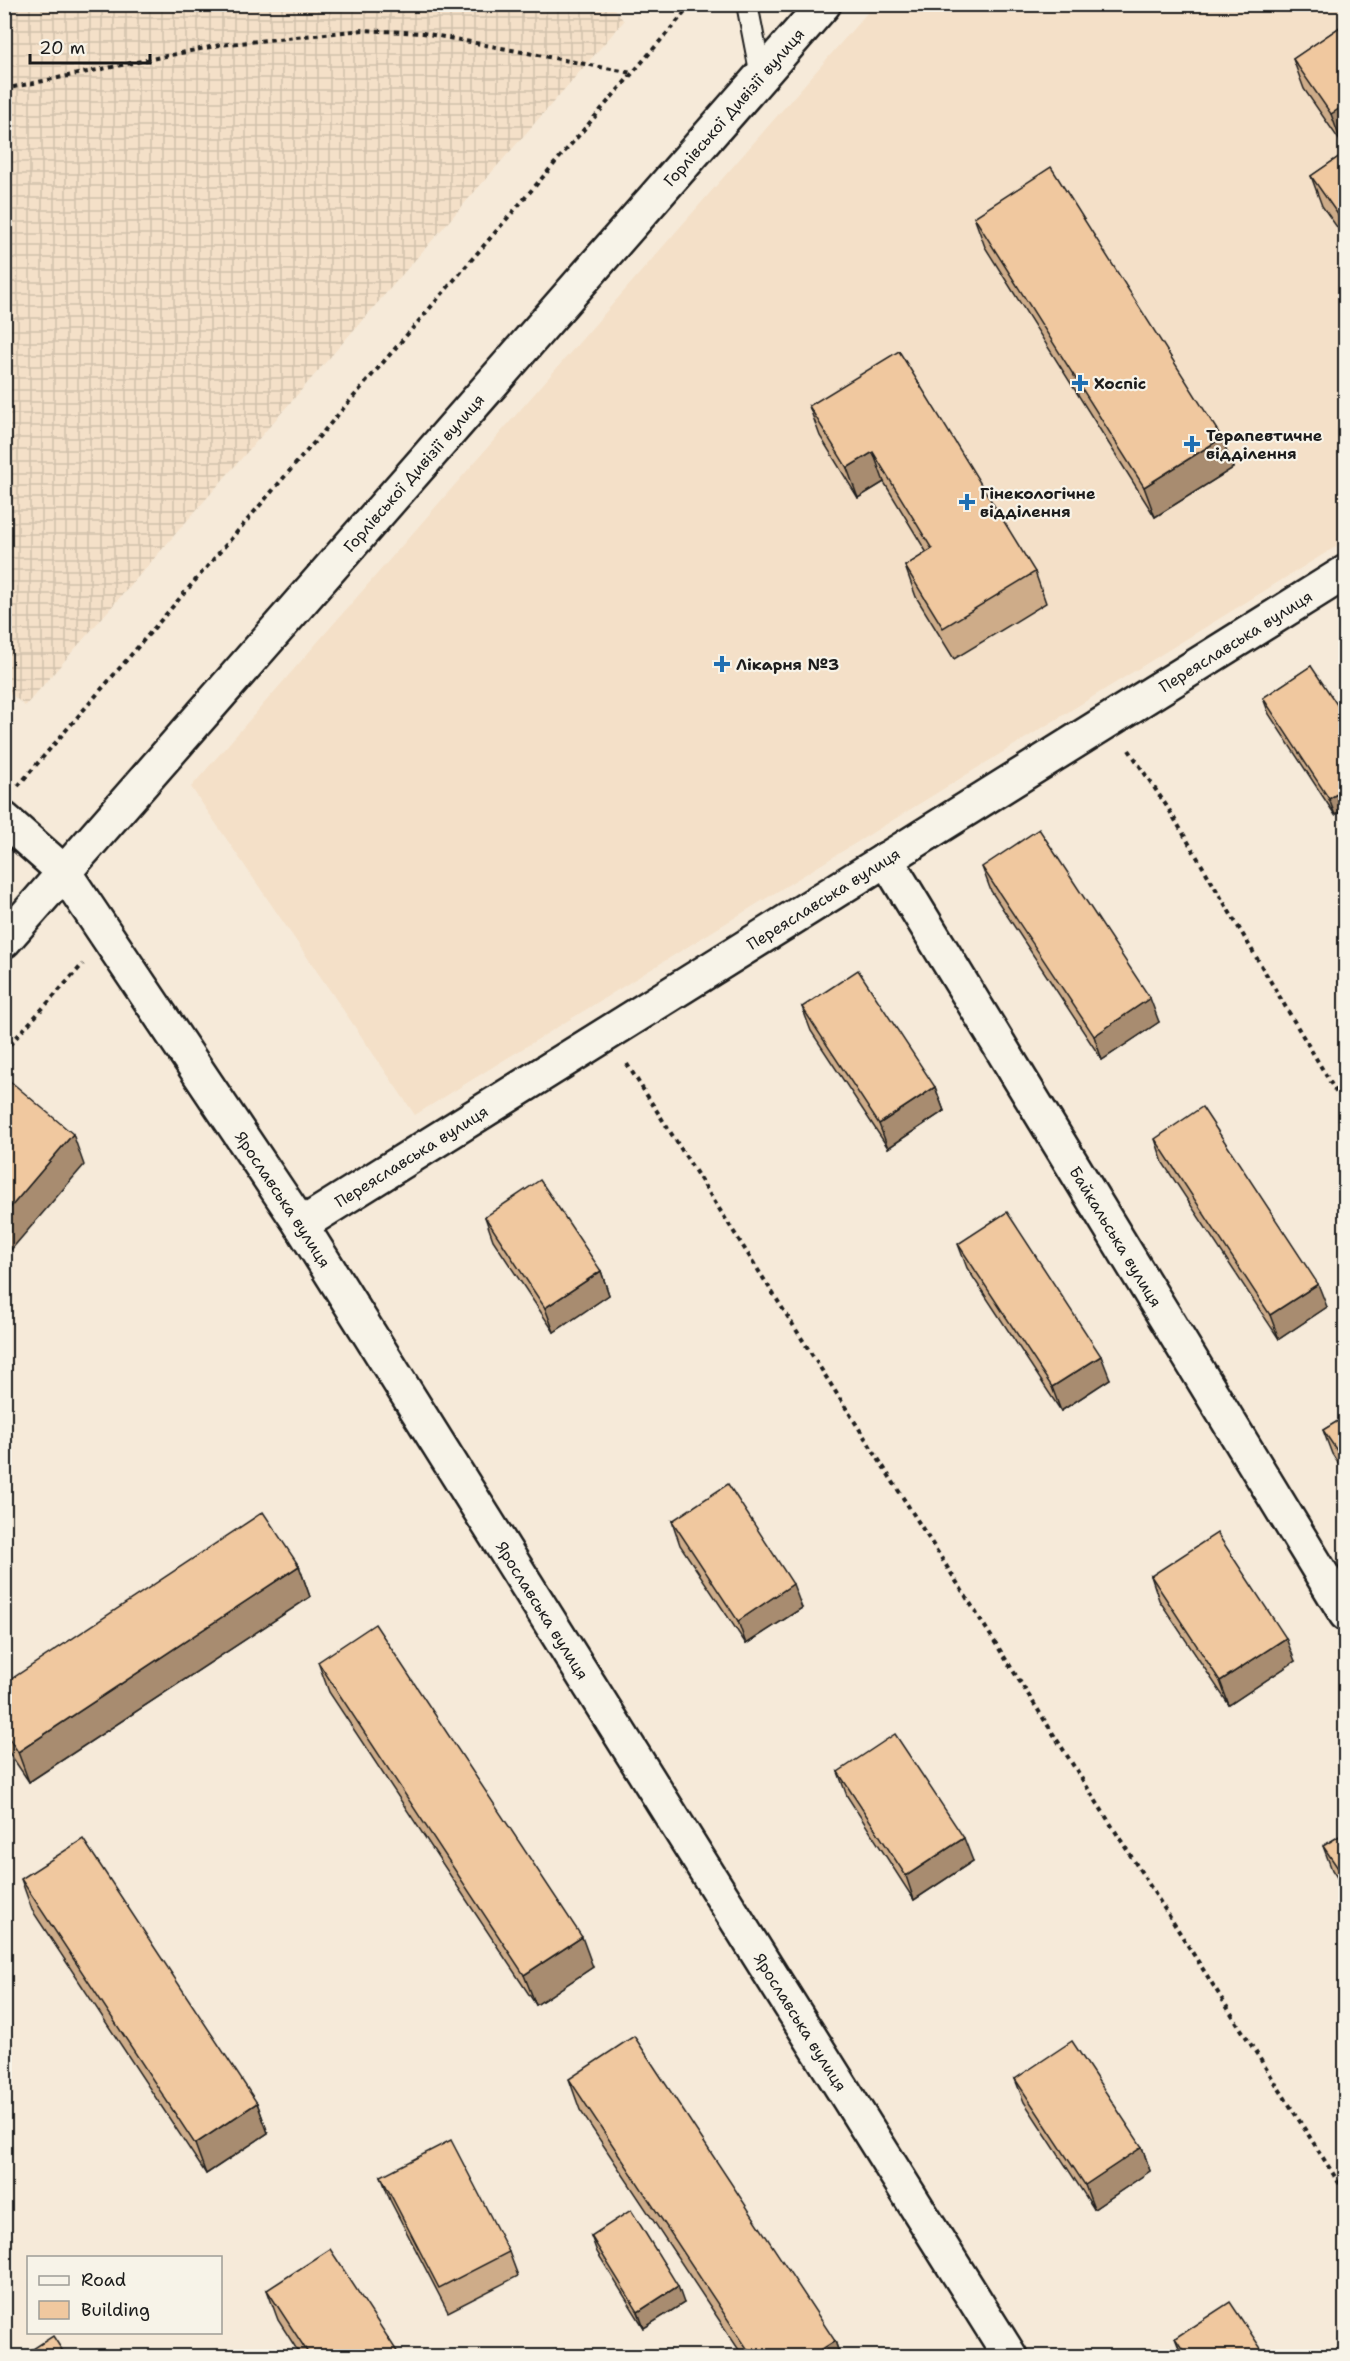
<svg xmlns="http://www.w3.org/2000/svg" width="1350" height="2361" viewBox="0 0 1350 2361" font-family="'Shantell Sans',sans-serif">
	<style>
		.built { fill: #f4e0c8 }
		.industrial { fill: url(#industrial-grid) }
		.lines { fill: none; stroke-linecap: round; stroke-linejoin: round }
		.service-casing { stroke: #1c1c1c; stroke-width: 24 }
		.minor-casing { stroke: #1c1c1c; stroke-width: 38 }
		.tertiary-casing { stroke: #1c1c1c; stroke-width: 38 }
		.secondary-casing { stroke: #1c1c1c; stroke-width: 38 }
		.path { stroke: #1c1c1c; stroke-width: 4; stroke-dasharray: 4.5 4.5; stroke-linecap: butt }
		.service { stroke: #f7f3e8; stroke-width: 20 }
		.minor { stroke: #f7f3e8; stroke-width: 33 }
		.tertiary { stroke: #f7f3e8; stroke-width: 33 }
		.secondary { stroke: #f7f3e8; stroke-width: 33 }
		.wall { fill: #ceac89; stroke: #1c1c1c; stroke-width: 1.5 }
		.shaded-wall { fill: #a88c6f; stroke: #1c1c1c; stroke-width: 1.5 }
		.building { fill: #f0c89f; stroke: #1c1c1c; stroke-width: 1.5 }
		.poi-dot { fill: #1f6fb2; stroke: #f7f3e8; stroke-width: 2 }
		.labels { text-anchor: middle; stroke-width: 4.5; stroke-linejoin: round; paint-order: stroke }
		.street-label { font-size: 16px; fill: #1c1c1c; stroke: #f7f3e8 }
		.poi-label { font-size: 16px; font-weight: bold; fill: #1c1c1c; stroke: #f7f3e8; text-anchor: start }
	</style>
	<defs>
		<pattern id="industrial-grid" width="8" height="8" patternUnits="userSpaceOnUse" patternTransform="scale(1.5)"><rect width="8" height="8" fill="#f4e0c8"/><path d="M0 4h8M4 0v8" fill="none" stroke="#d1c0ab"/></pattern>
	</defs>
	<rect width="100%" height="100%" fill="#f6ead9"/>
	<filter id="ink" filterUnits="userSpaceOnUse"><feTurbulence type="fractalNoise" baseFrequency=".0167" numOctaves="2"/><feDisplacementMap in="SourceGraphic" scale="12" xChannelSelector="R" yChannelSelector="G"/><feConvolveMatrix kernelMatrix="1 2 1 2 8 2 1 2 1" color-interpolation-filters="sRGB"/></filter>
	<g filter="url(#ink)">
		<path class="built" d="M874 5H1345V541L415 1115 191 787Z"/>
		<path class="industrial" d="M5 4H610L624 21 25 706 4 688Z"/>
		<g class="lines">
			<defs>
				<path id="service" d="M747 4 761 76"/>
				<g id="minor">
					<path d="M4 819 64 872"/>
					<path id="s1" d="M886 859 1346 1614"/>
					<path id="s2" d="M301 1225 1346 572"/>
				</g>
				<g id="tertiary">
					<path id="s3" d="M64 872 301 1225 1010 2356"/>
				</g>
				<g id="secondary">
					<path id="s4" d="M4 941 824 4"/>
				</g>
			</defs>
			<use href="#service" class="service-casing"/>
			<use href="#minor" class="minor-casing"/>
			<use href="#tertiary" class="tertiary-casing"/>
			<use href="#secondary" class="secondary-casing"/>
			<g class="path">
				<path d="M4 89 220 45 363 30 423 33 632 73"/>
				<path d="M1129 750 1168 808 1346 1109"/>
				<path d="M18 786 692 4"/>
				<path d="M4 1051 83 964"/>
				<path d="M627 1064 1346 2194"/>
			</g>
			<use href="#service" class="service"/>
			<use href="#minor" class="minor"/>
			<use href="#tertiary" class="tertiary"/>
			<use href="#secondary" class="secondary"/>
		</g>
		<g class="wall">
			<path d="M1346 23 1342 144 1304 89 1293 59Z"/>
			<path d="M1346 152V240L1322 206 1311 176Z"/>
			<path d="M974 217 1222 438 1233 468 1155 517 985 247Z"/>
			<path d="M809 406 1035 572 1046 603 954 659 916 597 905 566 927 553 884 482 858 498 820 436Z"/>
			<path d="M1311 666 1335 815 1269 714 1263 698Z"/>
			<path d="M982 867 1159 1022 1102 1060 991 891Z"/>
			<path d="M802 1007 935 1087 944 1111 888 1148 811 1031Z"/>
			<path d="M1155 1139 1327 1307 1279 1339 1163 1163Z"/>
			<path d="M485 1217 601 1271 609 1295 554 1332 493 1240Z"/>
			<path d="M958 1244 1110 1379 1061 1411 967 1268Z"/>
			<path d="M1346 1416V1475L1332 1454 1323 1430Z"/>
			<path d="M672 1521 802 1608 746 1644 680 1545Z"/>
			<path d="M299 1566 310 1597 29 1782 4 1745V1684Z"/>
			<path d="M1151 1576 1295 1661 1229 1705 1159 1600Z"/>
			<path d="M318 1662 593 1967 536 2005 329 1692Z"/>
			<path d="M838 1772 973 1861 914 1900 847 1796Z"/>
			<path d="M1346 1832V1891L1332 1870 1323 1846Z"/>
			<path d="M21 1879 257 2103 268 2133 206 2174 32 1910Z"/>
			<path d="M569 2079 835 2341 840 2356H743L580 2110Z"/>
			<path d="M1015 2079 1142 2147 1150 2171 1094 2209 1024 2102Z"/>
			<path d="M381 2176 509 2252 518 2276 448 2312 390 2200Z"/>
			<path d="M591 2236 684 2303 644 2328 597 2252Z"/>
			<path d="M267 2290 400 2356H301L278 2320Z"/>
			<path d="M1175 2338 1266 2356H1182Z"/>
		</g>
		<g class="shaded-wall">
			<path d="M1346 104V142L1342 144 1331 114Z"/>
			<path d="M1222 438 1233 468 1155 517 1144 487Z"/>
			<path d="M873 452 884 482 858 498 847 468Z"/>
			<path d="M1346 788V808L1335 815 1329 799Z"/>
			<path d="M1150 998 1159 1022 1102 1060 1094 1036Z"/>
			<path d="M935 1087 944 1111 888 1148 879 1124Z"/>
			<path d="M73 1134 84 1165 4 1258V1215Z"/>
			<path d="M601 1271 609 1295 554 1332 545 1308Z"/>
			<path d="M1318 1284 1327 1307 1279 1339 1270 1315Z"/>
			<path d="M1101 1356 1110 1379 1061 1411 1052 1387Z"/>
			<path d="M299 1566 310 1597 29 1782 18 1752Z"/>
			<path d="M793 1584 802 1608 746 1644 738 1621Z"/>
			<path d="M1286 1638 1295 1661 1229 1705 1220 1681Z"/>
			<path d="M964 1838 973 1861 914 1900 906 1876Z"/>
			<path d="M582 1937 593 1967 536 2005 524 1975Z"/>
			<path d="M257 2103 268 2133 206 2174 195 2144Z"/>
			<path d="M1142 2147 1150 2171 1094 2209 1085 2185Z"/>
			<path d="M678 2286 684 2303 644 2328 638 2312Z"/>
			<path d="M835 2341 840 2356H811Z"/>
		</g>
		<g class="building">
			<path d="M1346 23V104L1331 114 1293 59Z"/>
			<path d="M1346 152V226L1311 176Z"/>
			<path d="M1051 167 1222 438 1144 487 974 217Z"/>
			<path d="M899 351 1035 572 943 628 905 566 932 549 873 452 847 468 809 406Z"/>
			<path d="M1311 666 1346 718V788L1329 799 1263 698Z"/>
			<path d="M1039 829 1150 998 1094 1036 982 867Z"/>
			<path d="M858 970 935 1087 879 1124 802 1007Z"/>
			<path d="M10 1081 73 1134 4 1215V1088Z"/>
			<path d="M1202 1107 1318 1284 1270 1315 1155 1139Z"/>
			<path d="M540 1180 601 1271 545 1308 485 1217Z"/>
			<path d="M1007 1212 1101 1356 1052 1387 958 1244Z"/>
			<path d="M1346 1416V1464L1323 1430Z"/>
			<path d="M728 1484 793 1584 738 1621 672 1521Z"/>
			<path d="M263 1512 299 1566 18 1752 4 1731V1684Z"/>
			<path d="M1217 1533 1286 1638 1220 1681 1151 1576Z"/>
			<path d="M375 1624 582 1937 524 1975 318 1662Z"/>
			<path d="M895 1734 964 1838 906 1876 838 1772Z"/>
			<path d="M1346 1832V1880L1323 1846Z"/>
			<path d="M83 1839 257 2103 195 2144 21 1879Z"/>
			<path d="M634 2036 835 2341 811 2356H752L569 2079Z"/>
			<path d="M1072 2041 1142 2147 1085 2185 1015 2079Z"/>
			<path d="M451 2140 509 2252 439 2288 381 2176Z"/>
			<path d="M631 2210 678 2286 638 2312 591 2236Z"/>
			<path d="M330 2249 400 2356H310L267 2290Z"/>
			<path d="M1230 2302 1266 2356H1187L1175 2338Z"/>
			<path d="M53 2336 66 2356H22Z"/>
		</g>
	</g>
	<g class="poi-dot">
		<path d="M1077 374h6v6h6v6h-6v6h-6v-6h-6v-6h6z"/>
		<path d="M1189 435h6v6h6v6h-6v6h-6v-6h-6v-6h6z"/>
		<path d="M964 493h6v6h6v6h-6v6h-6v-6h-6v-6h6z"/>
		<path d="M719 655h6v6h6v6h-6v6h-6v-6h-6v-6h6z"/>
	</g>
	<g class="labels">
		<g class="street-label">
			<text dy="6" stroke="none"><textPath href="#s4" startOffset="1108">Горлівської Дивізії вулиця</textPath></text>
			<text dy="6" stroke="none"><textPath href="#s4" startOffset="622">Горлівської Дивізії вулиця</textPath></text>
			<text dy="6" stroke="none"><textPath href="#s2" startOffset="1102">Переяславська вулиця</textPath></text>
			<text dy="6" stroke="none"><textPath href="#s2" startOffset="616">Переяславська вулиця</textPath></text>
			<text dy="6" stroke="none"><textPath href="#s2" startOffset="130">Переяславська вулиця</textPath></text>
			<text dy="6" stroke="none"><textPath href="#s3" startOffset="394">Ярославська вулиця</textPath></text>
			<text dy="6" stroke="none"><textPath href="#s1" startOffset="442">Байкальська вулиця</textPath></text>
			<text dy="6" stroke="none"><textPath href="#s3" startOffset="880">Ярославська вулиця</textPath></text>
			<text dy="6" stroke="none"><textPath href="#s3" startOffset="1366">Ярославська вулиця</textPath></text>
		</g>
		<g class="poi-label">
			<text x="1094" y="389">Хоспіс</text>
			<text x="1206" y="441">Терапевтичне<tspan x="1206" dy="18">відділення</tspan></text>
			<text x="980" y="499">Гінекологічне<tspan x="980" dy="18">відділення</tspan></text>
			<text x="736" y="670">Лікарня №3</text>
		</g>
	</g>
	<rect width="1350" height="2361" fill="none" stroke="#f7f3e8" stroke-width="24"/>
	<rect x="12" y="12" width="1326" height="2337" fill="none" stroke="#1c1c1c" stroke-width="2" filter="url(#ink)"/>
	<rect x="27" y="2256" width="195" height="78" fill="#f7f3e8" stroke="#9f9d96" stroke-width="1.5"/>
	<rect x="39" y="2276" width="30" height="9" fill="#f7f3e8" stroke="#9f9d96" stroke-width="1.5"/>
	<text x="81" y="2286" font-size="18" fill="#1c1c1c">Road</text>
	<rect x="39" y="2301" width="30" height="18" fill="#f0c89f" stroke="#9f9d96" stroke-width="1.5"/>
	<text x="81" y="2316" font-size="18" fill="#1c1c1c">Building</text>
	<path d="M30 54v9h120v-9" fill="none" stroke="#1c1c1c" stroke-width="3"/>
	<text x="39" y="54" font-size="18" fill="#1c1c1c" stroke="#f7f3e8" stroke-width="4.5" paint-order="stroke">20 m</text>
</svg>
